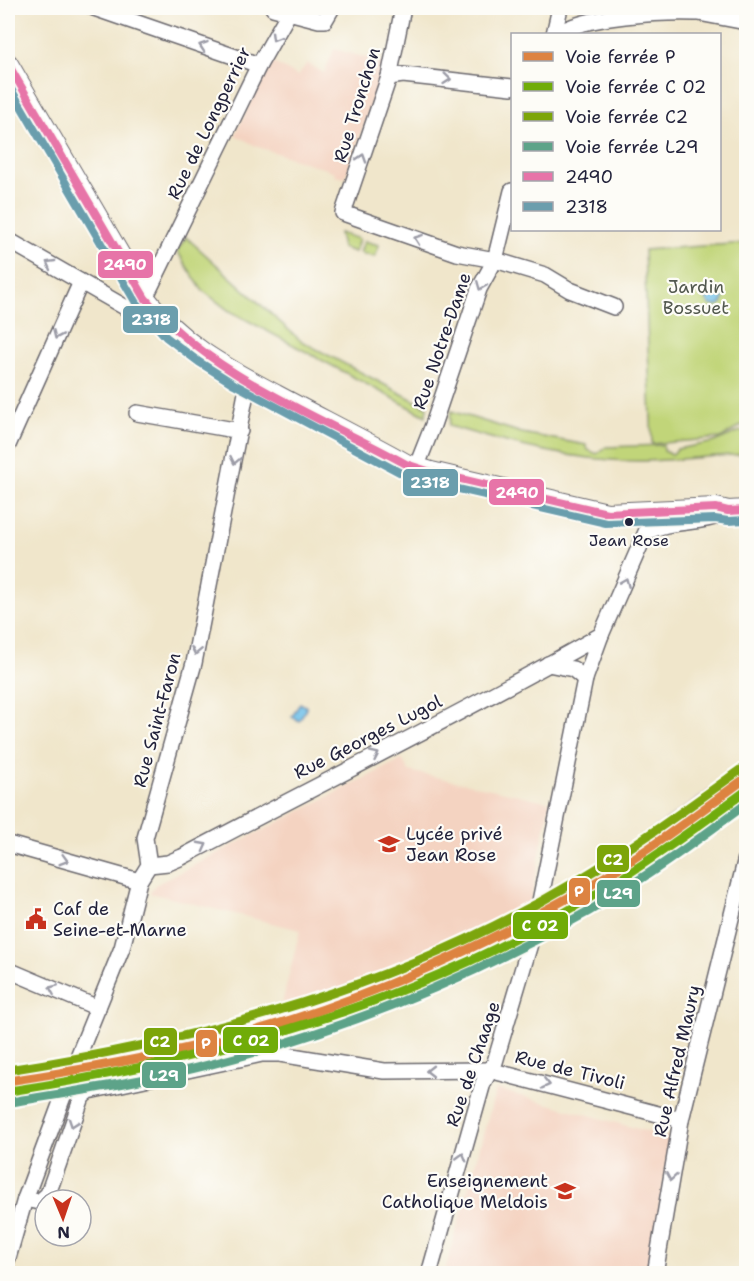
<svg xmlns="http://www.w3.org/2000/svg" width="754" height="1281" viewBox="0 0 754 1281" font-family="'Shantell Sans',sans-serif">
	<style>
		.built { fill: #f4d3c1 }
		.industrial { fill: #d0c0bc }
		.green { fill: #c1d579; stroke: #727c5a; stroke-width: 1.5 }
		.water { fill: #6dbfe9; stroke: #487092; stroke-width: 1.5 }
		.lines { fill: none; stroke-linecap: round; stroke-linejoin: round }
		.minor-tunnel { stroke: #c7bfae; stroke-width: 15; stroke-dasharray: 15 8; stroke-linecap: butt }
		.minor-casing { stroke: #6a676d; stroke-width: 18 }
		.major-casing { stroke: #6a676d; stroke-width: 22 }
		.minor { stroke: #fff; stroke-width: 15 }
		.major { stroke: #fff; stroke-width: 20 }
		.bus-1-casing { stroke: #fdfcf7; stroke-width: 12 }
		.bus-2-casing { stroke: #fdfcf7; stroke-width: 12 }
		.bus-1 { stroke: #e774a8; stroke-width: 8 }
		.bus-2 { stroke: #6b9ead; stroke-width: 8 }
		.rail-1-casing { stroke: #fdfcf7; stroke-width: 14 }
		.rail-2-casing { stroke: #fdfcf7; stroke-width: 14 }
		.rail-3-casing { stroke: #fdfcf7; stroke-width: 14 }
		.rail-4-casing { stroke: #fdfcf7; stroke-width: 14 }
		.rail-1 { stroke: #dd8341; stroke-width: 9 }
		.rail-2 { stroke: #70ac08; stroke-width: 9 }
		.rail-3 { stroke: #7ca509; stroke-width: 9 }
		.rail-4 { stroke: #5da389; stroke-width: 9 }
		.oneway { stroke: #9c9ca7 }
		.bus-dot { fill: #22223b; stroke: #fdfcf7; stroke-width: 2 }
		.labels { text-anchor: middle; stroke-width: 4.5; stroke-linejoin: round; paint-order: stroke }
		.bus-label { font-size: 16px; fill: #22223b; stroke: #fdfcf7 }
		.street-label { font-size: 18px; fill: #22223b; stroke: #fdfcf7 }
		.park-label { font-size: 18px; fill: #52584e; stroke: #fdfcf7 }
		.poi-label { font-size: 18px; fill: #22223b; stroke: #fdfcf7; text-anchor: start }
		.line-badge { stroke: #fdfcf7; stroke-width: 2 }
		.badge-label { font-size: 16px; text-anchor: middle; font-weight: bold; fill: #fff }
	</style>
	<rect width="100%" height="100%" fill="#fdfcf7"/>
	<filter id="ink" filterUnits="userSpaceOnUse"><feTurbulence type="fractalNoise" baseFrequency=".0167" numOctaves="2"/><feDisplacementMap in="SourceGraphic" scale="12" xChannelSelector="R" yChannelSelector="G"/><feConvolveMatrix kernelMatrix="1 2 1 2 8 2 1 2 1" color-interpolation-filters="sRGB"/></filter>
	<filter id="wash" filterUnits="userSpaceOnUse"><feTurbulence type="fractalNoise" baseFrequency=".008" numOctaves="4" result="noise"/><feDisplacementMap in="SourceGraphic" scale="24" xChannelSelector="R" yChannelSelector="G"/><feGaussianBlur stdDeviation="1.35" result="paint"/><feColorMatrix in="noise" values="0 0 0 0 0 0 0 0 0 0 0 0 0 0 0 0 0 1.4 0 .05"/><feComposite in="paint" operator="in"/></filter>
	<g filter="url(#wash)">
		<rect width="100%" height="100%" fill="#f0e6cb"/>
		<g class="built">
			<path d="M334 49 386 63 345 178 334 176 335 172 258 147 235 135 270 61 298 76 307 63 324 73Z"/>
			<path d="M402 759 409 771 550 802 529 909 452 950 374 980 280 1012 300 930 150 893 155 885Z"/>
			<path d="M496 1089 670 1138 650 1273 444 1274Z"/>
		</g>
		<g class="industrial">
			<path d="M746 765V798L670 856 571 916 467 973 331 1025 253 1049 190 1064 77 1085 89 1057 203 1033 291 1009 452 950 568 886Z"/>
			<path d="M61 1062 52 1089 8 1102V1068Z"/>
		</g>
		<g class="green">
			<path d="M339 233 359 239 355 252 342 248Z"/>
			<path d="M186 237 301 341 427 407 426 416 228 310 202 290 177 251Z"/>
			<path d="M364 241 379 245 375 257 360 253Z"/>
			<path d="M746 243V423L721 438 652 444 644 250Z"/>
			<path d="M451 411 522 433 586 445 588 450 597 454 606 447 663 445 664 451 672 455 677 449 714 442 740 431 746 435V454C710 456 673 461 637 461 573 461 509 444 449 426Z"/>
		</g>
		<g class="water">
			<circle cx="715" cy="297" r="9"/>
			<path d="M300 703 307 707 299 721 292 717Z"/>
		</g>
	</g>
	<g filter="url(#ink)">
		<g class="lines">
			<path class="minor-tunnel" d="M67 1086 77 1059"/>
			<defs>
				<g id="minor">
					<path d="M94 8 259 65"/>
					<path d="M273 8 319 20H325L332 8"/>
					<path d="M403 8 389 77 343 213 457 253 495 260 545 275 570 290 614 307"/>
					<path d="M688 11 746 22"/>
					<path d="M554 34 560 8"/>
					<path d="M559 34C582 15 666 12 696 13"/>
					<path d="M389 77 403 75 512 87"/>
					<path d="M8 240 135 313 159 315"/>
					<path d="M145 298 259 65 288 14"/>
					<path d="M137 413 240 431"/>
					<path d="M8 445 81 282"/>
					<path d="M416 468 433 425 479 289 495 260 512 191"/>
					<path d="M548 664 573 669 585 679"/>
					<path d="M8 844 139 881"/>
					<path d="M149 865 168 863 182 857C321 783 464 713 601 635"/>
					<path d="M539 906 585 679 601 635 646 532C673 518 703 526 728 511"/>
					<path d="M8 970 98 1008"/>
					<path d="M77 1059 122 948 139 881 149 865 145 838 194 663 246 393 251 382"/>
					<path d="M25 1199 39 1202 48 1194 82 1097 89 1091 262 1054H280L384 1071 489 1070 681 1120"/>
					<path d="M8 1258 25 1199 67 1086"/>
					<path d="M429 1274 483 1083 495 1062 532 937"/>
					<path d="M655 1274 681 1120 746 858"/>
				</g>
				<path id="major" d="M8 64 145 298C181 345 225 368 276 395 319 418 363 440 406 464L431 472 607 513 716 508 728 511 746 510"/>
			</defs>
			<use href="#minor" class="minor-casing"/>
			<use href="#major" class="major-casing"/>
			<use href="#minor" class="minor"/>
			<use href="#major" class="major"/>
			<defs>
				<path id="bus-1" d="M8 64 145 298C212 377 317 415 406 464L431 472 607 513 716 508 728 511 746 510"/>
				<path id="bus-2" d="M8 84 136 303 166 337 199 362 234 384 401 473 428 482 606 523 715 519 728 521 746 520"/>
			</defs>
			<use href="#bus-1" class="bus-1-casing"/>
			<use href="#bus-2" class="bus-2-casing"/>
			<use href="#bus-1" class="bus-1"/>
			<use href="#bus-2" class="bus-2"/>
			<defs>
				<path id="rail-1" d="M8 1081C74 1071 139 1060 204 1044 335 1013 461 958 577 893 637 860 691 818 746 778"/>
				<path id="rail-2" d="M10 1091C212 1060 408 1006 586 900 642 867 694 829 746 791"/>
				<path id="rail-3" d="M8 1070C207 1039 401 986 575 882 633 848 686 809 740 770"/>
				<path id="rail-4" d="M11 1102C78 1091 146 1081 212 1064 343 1030 471 978 589 911 644 879 695 842 746 804"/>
			</defs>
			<use href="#rail-1" class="rail-1-casing"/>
			<use href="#rail-2" class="rail-2-casing"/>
			<use href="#rail-3" class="rail-3-casing"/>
			<use href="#rail-4" class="rail-4-casing"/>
			<use href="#rail-1" class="rail-1"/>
			<use href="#rail-2" class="rail-2"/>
			<use href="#rail-3" class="rail-3"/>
			<use href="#rail-4" class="rail-4"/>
		</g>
		<defs><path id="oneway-chevron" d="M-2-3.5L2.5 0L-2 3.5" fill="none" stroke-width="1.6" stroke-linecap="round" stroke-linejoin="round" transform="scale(1.5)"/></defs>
		<g class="oneway">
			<use href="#oneway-chevron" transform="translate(275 37) rotate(120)"/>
			<use href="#oneway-chevron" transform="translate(203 46) rotate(-161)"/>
			<use href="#oneway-chevron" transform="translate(447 79) rotate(6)"/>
			<use href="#oneway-chevron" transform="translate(362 158) rotate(-72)"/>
			<use href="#oneway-chevron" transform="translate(418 239) rotate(-160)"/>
			<use href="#oneway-chevron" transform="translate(50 264) rotate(-150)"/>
			<use href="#oneway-chevron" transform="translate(481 286) rotate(112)"/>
			<use href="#oneway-chevron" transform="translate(57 335) rotate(114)"/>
			<use href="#oneway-chevron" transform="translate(235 460) rotate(101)"/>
			<use href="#oneway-chevron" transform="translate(625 582) rotate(-67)"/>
			<use href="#oneway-chevron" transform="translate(196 651) rotate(102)"/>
			<use href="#oneway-chevron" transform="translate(375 755) rotate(-25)"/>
			<use href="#oneway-chevron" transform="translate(203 846) rotate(-28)"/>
			<use href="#oneway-chevron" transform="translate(64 860) rotate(16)"/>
			<use href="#oneway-chevron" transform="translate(53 989) rotate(-157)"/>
			<use href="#oneway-chevron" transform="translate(430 1071) rotate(180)"/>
			<use href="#oneway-chevron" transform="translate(546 1084) rotate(13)"/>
			<use href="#oneway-chevron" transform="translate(73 1123) rotate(109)"/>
			<use href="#oneway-chevron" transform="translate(462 1157) rotate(-74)"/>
			<use href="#oneway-chevron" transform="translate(671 1177) rotate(100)"/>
		</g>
	</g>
	<defs>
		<symbol id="school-bare" viewBox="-9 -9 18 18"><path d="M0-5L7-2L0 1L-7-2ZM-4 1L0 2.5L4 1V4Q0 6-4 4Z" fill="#c8321e" stroke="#fdfcf7" stroke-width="2.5" paint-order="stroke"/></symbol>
		<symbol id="civic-bare" viewBox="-9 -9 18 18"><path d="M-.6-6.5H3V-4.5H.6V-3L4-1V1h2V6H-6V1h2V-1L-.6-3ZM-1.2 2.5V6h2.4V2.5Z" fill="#c8321e" stroke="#fdfcf7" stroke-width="2.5" paint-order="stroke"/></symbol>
	</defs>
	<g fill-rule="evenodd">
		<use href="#school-bare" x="374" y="829" width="30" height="30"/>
		<use href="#civic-bare" x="21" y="904" width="30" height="30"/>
		<use href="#school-bare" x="550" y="1176" width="30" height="30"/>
	</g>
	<circle class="bus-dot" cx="629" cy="522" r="5"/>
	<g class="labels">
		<g class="bus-label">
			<text x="629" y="546">Jean Rose</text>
		</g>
		<g class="street-label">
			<text transform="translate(357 105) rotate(-73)" y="6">Rue Tronchon</text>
			<text transform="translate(209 123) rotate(-64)" y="6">Rue de Longperrier</text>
			<text transform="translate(442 341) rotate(-71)" y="6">Rue Notre-Dame</text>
			<text transform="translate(157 720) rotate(-75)" y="6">Rue Saint-Faron</text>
			<text transform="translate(368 737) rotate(-27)" y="6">Rue Georges Lugol</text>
			<text transform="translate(677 1061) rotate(-77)" y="6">Rue Alfred Maury</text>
			<text transform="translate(473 1064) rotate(-71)" y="6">Rue de Chaage</text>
			<text transform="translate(570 1070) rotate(14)" y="6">Rue de Tivoli</text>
		</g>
		<g class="park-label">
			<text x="696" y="293">Jardin<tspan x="696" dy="21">Bossuet</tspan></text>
		</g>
		<g class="poi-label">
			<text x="406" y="840">Lycée privé<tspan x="406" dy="21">Jean Rose</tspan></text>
			<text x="53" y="915">Caf de<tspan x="53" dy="21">Seine-et-Marne</tspan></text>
			<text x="548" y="1187" text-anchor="end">Enseignement<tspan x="548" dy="21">Catholique Meldois</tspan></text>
		</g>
	</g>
	<g class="line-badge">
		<rect x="97" y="250" width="57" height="29" rx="6" fill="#e774a8"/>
		<rect x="122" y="305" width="57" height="29" rx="6" fill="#6b9ead"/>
		<rect x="402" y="468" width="57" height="29" rx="6" fill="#6b9ead"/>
		<rect x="488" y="478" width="57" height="28" rx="6" fill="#e774a8"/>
		<rect x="596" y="844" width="34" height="29" rx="6" fill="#7ca509"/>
		<rect x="568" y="877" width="23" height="29" rx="6" fill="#dd8341"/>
		<rect x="596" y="879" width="45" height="29" rx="6" fill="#5da389"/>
		<rect x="512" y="911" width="57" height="29" rx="6" fill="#70ac08"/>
		<rect x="222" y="1026" width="57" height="28" rx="6" fill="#70ac08"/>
		<rect x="143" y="1027" width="35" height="29" rx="6" fill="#7ca509"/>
		<rect x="195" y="1029" width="23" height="29" rx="6" fill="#dd8341"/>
		<rect x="141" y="1061" width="46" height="28" rx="6" fill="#5da389"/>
	</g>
	<g class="badge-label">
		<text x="125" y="270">2490</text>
		<text x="151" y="325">2318</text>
		<text x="430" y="488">2318</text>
		<text x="517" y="498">2490</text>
		<text x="613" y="865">C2</text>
		<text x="579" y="897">P</text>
		<text x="618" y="899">L29</text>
		<text x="540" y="931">C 02</text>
		<text x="251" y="1046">C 02</text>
		<text x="160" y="1047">C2</text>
		<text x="206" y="1049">P</text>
		<text x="164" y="1081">L29</text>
	</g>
	<rect width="754" height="1281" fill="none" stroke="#fdfcf7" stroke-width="30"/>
	<rect x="511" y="33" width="210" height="198" fill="#fdfcf7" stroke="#a5a5ac" stroke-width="1.5"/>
	<rect x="523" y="52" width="30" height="9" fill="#dd8341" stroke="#a5a5ac" stroke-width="1.5"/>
	<text x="565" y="63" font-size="18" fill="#22223b">Voie ferrée P</text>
	<rect x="523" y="82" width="30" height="9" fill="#70ac08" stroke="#a5a5ac" stroke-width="1.5"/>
	<text x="565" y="93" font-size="18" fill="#22223b">Voie ferrée C 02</text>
	<rect x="523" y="112" width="30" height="9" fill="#7ca509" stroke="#a5a5ac" stroke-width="1.5"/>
	<text x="565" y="123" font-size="18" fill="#22223b">Voie ferrée C2</text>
	<rect x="523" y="142" width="30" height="9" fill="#5da389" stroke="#a5a5ac" stroke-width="1.5"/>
	<text x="565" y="153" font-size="18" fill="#22223b">Voie ferrée L29</text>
	<rect x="523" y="172" width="30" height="9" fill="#e774a8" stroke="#a5a5ac" stroke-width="1.5"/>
	<text x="565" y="183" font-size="18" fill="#22223b">2490</text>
	<rect x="523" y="202" width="30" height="9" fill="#6b9ead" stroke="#a5a5ac" stroke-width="1.5"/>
	<text x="565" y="213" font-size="18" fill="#22223b">2318</text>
	<g transform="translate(63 1218) rotate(178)"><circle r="28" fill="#fdfcf7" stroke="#a5a5ac" stroke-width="1.5"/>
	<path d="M0-4.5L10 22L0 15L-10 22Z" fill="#c8321e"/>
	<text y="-9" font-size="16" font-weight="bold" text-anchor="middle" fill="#22223b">N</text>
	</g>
</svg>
